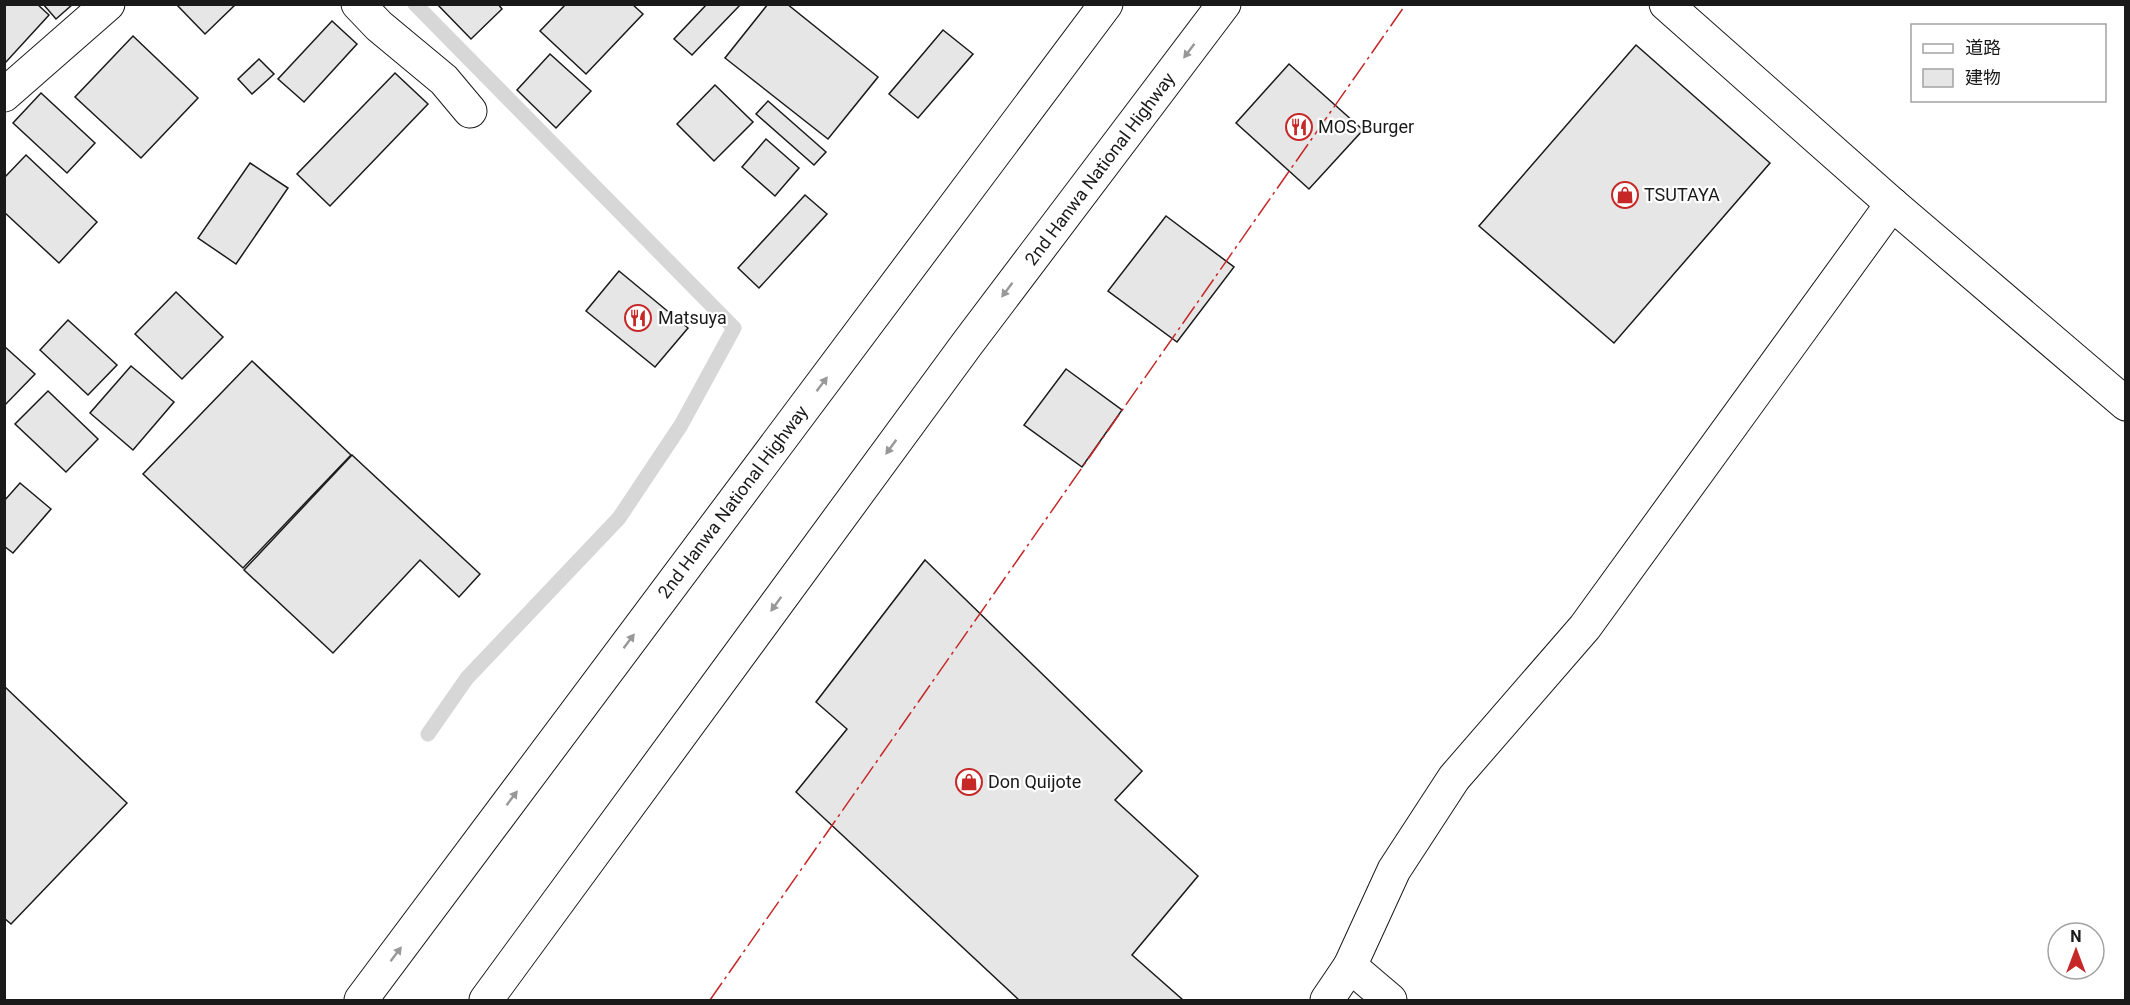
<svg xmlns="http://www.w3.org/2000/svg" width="2130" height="1005" viewBox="0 0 2130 1005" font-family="Roboto,'Noto Sans JP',sans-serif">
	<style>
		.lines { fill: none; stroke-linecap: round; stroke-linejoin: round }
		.stream { stroke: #d7d7d7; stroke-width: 15 }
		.building { fill: #e6e6e6; stroke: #1a1a1a; stroke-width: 1.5 }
		.minor-casing { stroke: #1a1a1a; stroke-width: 35 }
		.highway-casing { stroke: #1a1a1a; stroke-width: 35 }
		.minor { stroke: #fff; stroke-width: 33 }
		.highway { stroke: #fff; stroke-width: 33 }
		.power { stroke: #c62828; stroke-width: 1.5; stroke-dasharray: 21 4.5 3 4.5; stroke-linecap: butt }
		.oneway { fill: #989898 }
		.labels { text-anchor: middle; stroke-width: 4.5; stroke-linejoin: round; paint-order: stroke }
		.poi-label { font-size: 18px; fill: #1a1a1a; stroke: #fff; text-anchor: start }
		.street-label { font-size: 18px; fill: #1a1a1a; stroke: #fff }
	</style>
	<rect width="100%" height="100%" fill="#fff"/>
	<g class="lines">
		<path class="stream" d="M415 4 734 328 681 425 619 518 467 678 428 734"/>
	</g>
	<g class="building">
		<path d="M4 4H37L49 15 6 62 4 60Z"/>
		<path d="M43 4H73L56 19Z"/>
		<path d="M176 4H236L205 34Z"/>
		<path d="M437 4H498L502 9 471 39Z"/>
		<path d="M566 4H632L643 14 586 74 540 31Z"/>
		<path d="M707 4H741L692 55 674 39Z"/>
		<path d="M768 4H787L878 77 828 139 725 58Z"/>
		<path d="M332 21 357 44 304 102 278 79Z"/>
		<path d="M943 30 973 54 918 118 889 94Z"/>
		<path d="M133 36 198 98 141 158 75 97Z"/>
		<path d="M1636 45 1770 163 1614 343 1479 226Z"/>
		<path d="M550 54 591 91 556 128 517 90Z"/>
		<path d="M259 59 274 74 252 94 238 79Z"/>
		<path d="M1289 64 1363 130 1309 189 1236 123Z"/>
		<path d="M395 73 428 104 330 206 297 174Z"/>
		<path d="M715 85 753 122 714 161 677 124Z"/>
		<path d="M41 93 95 143 67 173 13 123Z"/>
		<path d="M768 101 826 152 814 165 756 114Z"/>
		<path d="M766 139 799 168 775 196 742 167Z"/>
		<path d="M26 155 97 222 59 263 4 212V178Z"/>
		<path d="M250 163 288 188 236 264 198 238Z"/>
		<path d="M805 195 827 214 759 288 738 268Z"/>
		<path d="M1166 216 1234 267 1177 342 1108 291Z"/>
		<path d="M619 271 688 328 655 367 586 311Z"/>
		<path d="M176 292 223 337 182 379 135 334Z"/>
		<path d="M68 320 117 365 88 395 40 350Z"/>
		<path d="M4 346 35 374 4 406Z"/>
		<path d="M252 361 351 455 243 568 143 474Z"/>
		<path d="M131 366 174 402 133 450 90 413Z"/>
		<path d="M1066 369 1122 410 1082 467 1024 425Z"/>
		<path d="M48 391 98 439 66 472 15 424Z"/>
		<path d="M352 455 480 574 459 597 420 560 333 653 244 570Z"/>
		<path d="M20 483 51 509 13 553 4 546V501Z"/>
		<path d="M925 560 1142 771 1115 800 1198 876 1132 955 1183 1000H1019L796 792 847 729 816 702Z"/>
		<path d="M4 686 127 803 11 924 4 918Z"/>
	</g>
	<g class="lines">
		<defs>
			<g id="minor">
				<path d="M358 4 379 26 444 80 470 111"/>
				<path d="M1666 4 1892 204 2126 404"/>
				<path d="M4 95 108 4"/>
				<path d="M1350 966 1390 1000"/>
				<path d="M1327 1000 1350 966 1394 870 1454 778 1585 627 1892 204"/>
			</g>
			<g id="highway">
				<path d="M361 1000 1106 4"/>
				<path d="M486 1000 967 344 1224 4"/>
			</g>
		</defs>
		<use href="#minor" class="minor-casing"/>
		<use href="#highway" class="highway-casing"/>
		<use href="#minor" class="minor"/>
		<use href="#highway" class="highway"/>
		<path class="power" d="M710 1000 1406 4"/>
	</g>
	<defs><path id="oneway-solid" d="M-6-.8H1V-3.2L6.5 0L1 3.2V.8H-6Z" transform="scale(1.5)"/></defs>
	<g class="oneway">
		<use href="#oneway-solid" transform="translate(1189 51) rotate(127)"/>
		<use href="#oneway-solid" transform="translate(1007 290) rotate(127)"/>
		<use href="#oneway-solid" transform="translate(822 384) rotate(-53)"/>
		<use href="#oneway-solid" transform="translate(891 447) rotate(126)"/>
		<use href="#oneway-solid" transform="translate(776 604) rotate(126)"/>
		<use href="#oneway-solid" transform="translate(629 641) rotate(-53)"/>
		<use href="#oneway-solid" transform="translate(512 798) rotate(-53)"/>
		<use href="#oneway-solid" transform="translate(396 954) rotate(-53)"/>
	</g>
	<defs>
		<symbol id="restaurant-ring" viewBox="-11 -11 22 22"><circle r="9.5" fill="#fff" stroke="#c62828" stroke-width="1.5"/><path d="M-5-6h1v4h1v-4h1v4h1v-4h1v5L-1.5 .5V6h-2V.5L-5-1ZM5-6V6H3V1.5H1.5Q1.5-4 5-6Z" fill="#c62828"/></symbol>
		<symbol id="shop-ring" viewBox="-11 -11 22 22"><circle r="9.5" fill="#fff" stroke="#c62828" stroke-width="1.5"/><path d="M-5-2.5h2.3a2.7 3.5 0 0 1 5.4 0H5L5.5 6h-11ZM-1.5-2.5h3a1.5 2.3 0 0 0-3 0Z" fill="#c62828"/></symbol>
	</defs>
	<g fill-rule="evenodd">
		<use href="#restaurant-ring" x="1284" y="112" width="30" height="30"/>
		<use href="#shop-ring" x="1610" y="180" width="30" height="30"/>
		<use href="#restaurant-ring" x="623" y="303" width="30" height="30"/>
		<use href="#shop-ring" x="954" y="767" width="30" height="30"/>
	</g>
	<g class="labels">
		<g class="poi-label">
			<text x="1318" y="133">MOS Burger</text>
			<text x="1644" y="201">TSUTAYA</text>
			<text x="658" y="324">Matsuya</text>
			<text x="988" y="788">Don Quijote</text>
		</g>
		<g class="street-label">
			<text transform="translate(1100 169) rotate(-53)" y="6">2nd Hanwa National Highway</text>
			<text transform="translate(733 502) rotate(-53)" y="6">2nd Hanwa National Highway</text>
		</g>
	</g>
	<rect width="2130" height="1005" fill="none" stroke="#1a1a1a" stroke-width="12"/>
	<rect x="1911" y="24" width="195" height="78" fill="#ffffff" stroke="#a3a3a3" stroke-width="1.5"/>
	<rect x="1923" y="44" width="30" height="9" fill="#ffffff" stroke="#a3a3a3" stroke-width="1.5"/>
	<text x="1965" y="54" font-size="18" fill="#1a1a1a">道路</text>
	<rect x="1923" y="69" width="30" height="18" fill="#e6e6e6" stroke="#a3a3a3" stroke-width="1.5"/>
	<text x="1965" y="84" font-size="18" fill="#1a1a1a">建物</text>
	<g transform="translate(2076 951)"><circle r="28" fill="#ffffff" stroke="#a3a3a3" stroke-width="1.5"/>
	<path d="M0-4.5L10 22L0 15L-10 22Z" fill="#c62828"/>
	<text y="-9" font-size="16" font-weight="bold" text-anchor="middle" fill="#1a1a1a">N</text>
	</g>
</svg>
